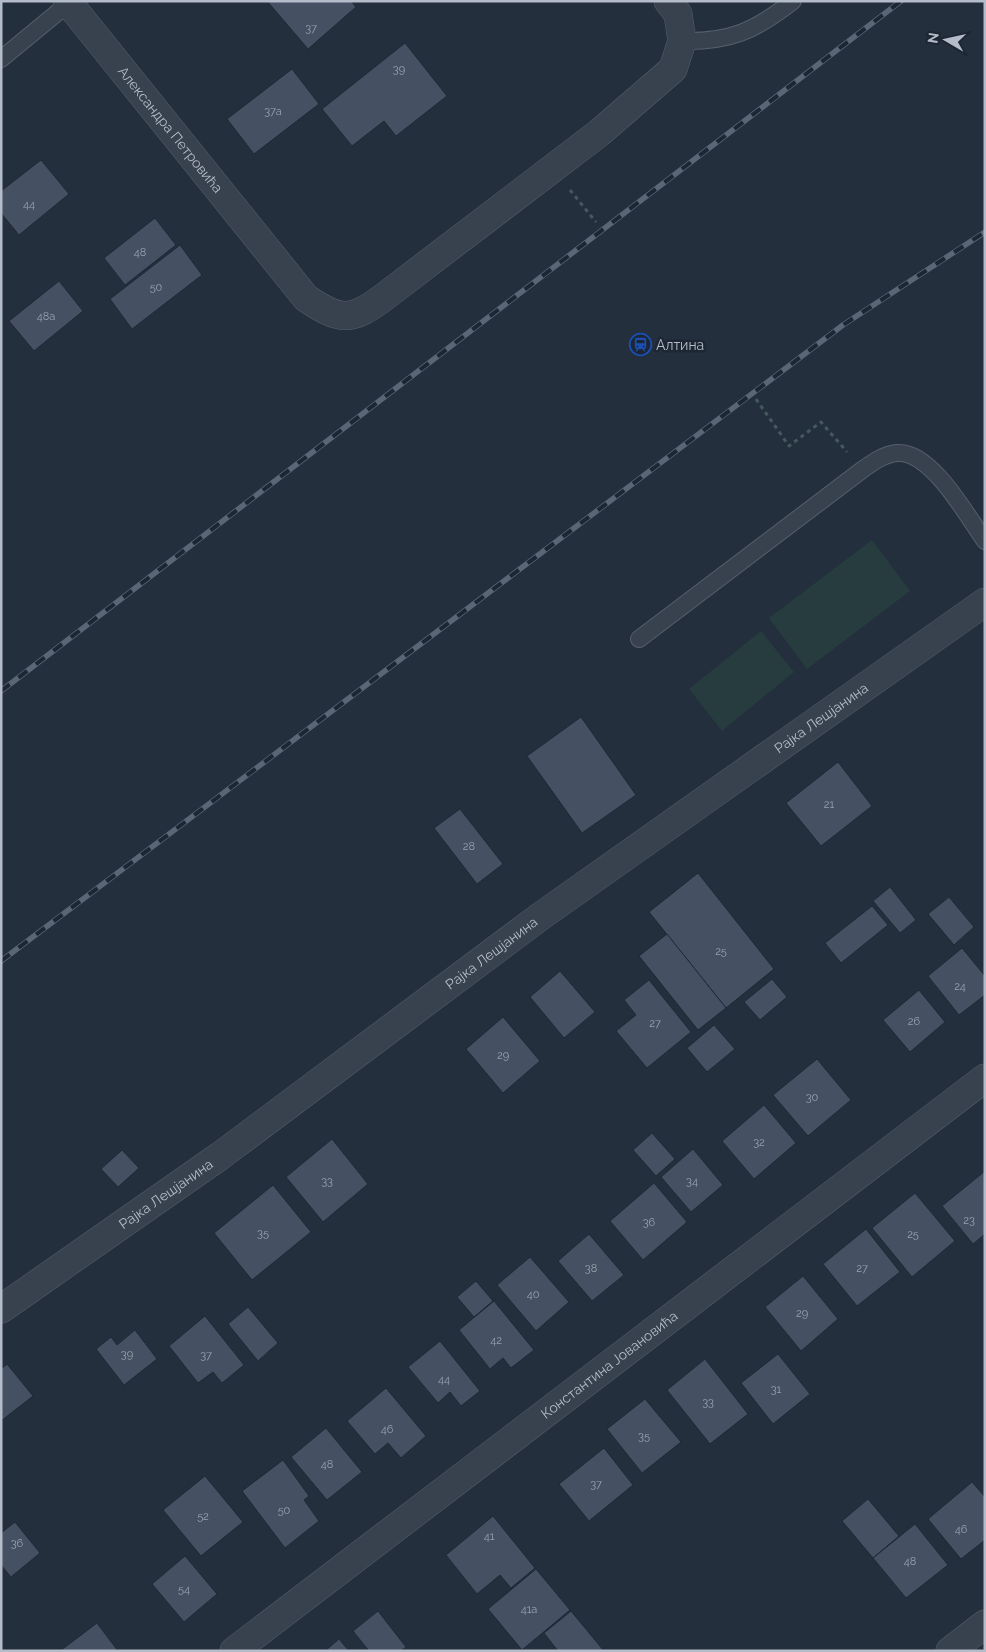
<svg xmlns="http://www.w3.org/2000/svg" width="986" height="1652" viewBox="0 0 986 1652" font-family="Raleway,sans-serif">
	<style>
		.green { fill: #263c3f }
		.building { fill: #455162; stroke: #1f2835 }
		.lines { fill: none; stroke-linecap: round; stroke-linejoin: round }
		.service-casing { stroke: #565f6c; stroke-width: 18 }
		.minor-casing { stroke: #565f6c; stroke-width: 29 }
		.path { stroke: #44595c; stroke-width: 3; stroke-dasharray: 4 4; stroke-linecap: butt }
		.service { stroke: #38414e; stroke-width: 16 }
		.minor { stroke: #38414e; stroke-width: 28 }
		.rail-casing { stroke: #5a6575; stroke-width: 5.5 }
		.rail { stroke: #1d2633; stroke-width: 4; stroke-dasharray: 11; stroke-linecap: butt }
		.labels { text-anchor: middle; stroke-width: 5; stroke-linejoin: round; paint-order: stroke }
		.number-label { font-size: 11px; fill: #98a1af }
		.street-label { font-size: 14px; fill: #b4bcc9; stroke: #1d2633 }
		.poi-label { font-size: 14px; fill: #b4bcc9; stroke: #1d2633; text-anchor: start }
	</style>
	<rect width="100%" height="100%" fill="#242f3e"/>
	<g class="green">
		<path d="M872 540 910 591 807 669 769 618Z"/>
		<path d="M761 631 794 672 722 731 689 689Z"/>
	</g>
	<g class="building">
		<path d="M267 1H351L356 7 308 49Z"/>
		<path d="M405 43 447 96 396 136 384 121 352 146 322 109Z"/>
		<path d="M292 69 319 104 254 154 227 119Z"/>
		<path d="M41 160 69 194 19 235 1 213V191Z"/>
		<path d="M155 218 176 245 125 285 104 258Z"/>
		<path d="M180 245 202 275 132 329 110 299Z"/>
		<path d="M59 281 83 311 34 351 9 321Z"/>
		<path d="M581 717 636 795 582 833 527 756Z"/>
		<path d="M838 762 872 806 821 846 786 803Z"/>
		<path d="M460 809 503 864 477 884 434 828Z"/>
		<path d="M698 873 774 969 726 1008 649 912Z"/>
		<path d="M890 887 916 920 900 933 873 901Z"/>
		<path d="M949 897 974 927 954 945 928 914Z"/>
		<path d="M872 906 888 925 841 963 825 943Z"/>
		<path d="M667 934 726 1008 698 1030 639 956Z"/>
		<path d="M962 948 985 976V995L959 1015 928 976Z"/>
		<path d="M560 971 595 1012 564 1038 530 997Z"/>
		<path d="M772 979 787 997 760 1020 744 1002Z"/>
		<path d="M649 980 691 1032 647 1068 616 1031 636 1015 624 1000Z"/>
		<path d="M919 990 945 1022 910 1052 883 1020Z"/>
		<path d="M503 1017 540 1061 503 1093 466 1049Z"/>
		<path d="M714 1025 735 1049 707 1072 687 1048Z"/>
		<path d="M817 1059 851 1100 808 1136 773 1095Z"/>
		<path d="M764 1105 796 1143 754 1179 722 1141Z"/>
		<path d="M652 1133 675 1159 656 1176 633 1150Z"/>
		<path d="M332 1139 368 1184 323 1222 286 1177Z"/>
		<path d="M693 1149 723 1185 691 1212 661 1177Z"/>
		<path d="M122 1150 139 1168 118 1187 101 1169Z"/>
		<path d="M985 1171V1234L973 1244 942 1206Z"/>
		<path d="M654 1183 687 1222 643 1260 610 1221Z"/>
		<path d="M273 1185 311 1232 252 1280 214 1233Z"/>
		<path d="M915 1193 955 1241 912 1277 872 1228Z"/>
		<path d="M866 1229 900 1272 857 1306 823 1264Z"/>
		<path d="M589 1234 624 1275 592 1301 558 1261Z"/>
		<path d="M530 1257 569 1302 536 1331 497 1285Z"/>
		<path d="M803 1276 838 1319 801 1351 765 1307Z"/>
		<path d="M476 1281 493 1301 474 1317 457 1297Z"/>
		<path d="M494 1301 534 1350 511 1368 503 1358 490 1369 459 1330Z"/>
		<path d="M248 1307 278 1343 258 1361 228 1324Z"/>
		<path d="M205 1316 244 1365 222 1383 213 1372 198 1383 169 1346Z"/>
		<path d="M135 1330 157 1359 124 1385 96 1349 111 1337 117 1345Z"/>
		<path d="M440 1341 480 1391 461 1406 450 1392 438 1403 408 1367Z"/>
		<path d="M778 1354 810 1394 773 1424 741 1383Z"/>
		<path d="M705 1359 748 1414 710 1444 667 1390Z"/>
		<path d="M7 1364 33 1396 1 1421V1369Z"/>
		<path d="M386 1388 426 1436 401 1458 388 1443 375 1454 347 1421Z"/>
		<path d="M645 1399 681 1442 642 1473 607 1429Z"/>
		<path d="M326 1428 362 1472 327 1500 291 1457Z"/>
		<path d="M604 1448 633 1485 589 1521 559 1484Z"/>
		<path d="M283 1460 309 1496 304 1500 319 1521 285 1548 242 1491Z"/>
		<path d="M205 1476 243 1522 201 1556 163 1510Z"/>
		<path d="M972 1482 985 1497V1540L961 1559 928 1519Z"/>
		<path d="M868 1499 899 1536 873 1558 842 1521Z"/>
		<path d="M493 1516 535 1568 511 1588 500 1575 477 1594 446 1555Z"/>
		<path d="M15 1522 40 1553 11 1577 1 1565V1533Z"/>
		<path d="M915 1524 948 1565 906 1598 873 1558Z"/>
		<path d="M185 1556 217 1594 184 1622 152 1584Z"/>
		<path d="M536 1569 570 1610 522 1650 488 1609Z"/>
		<path d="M378 1611 406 1647 401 1651H369L353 1631Z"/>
		<path d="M571 1611 604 1651H558L544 1633Z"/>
		<path d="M97 1623 118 1651H60Z"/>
		<path d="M339 1639 349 1651H325Z"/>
	</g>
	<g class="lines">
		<defs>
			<g id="service">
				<path d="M682 41C730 42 755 31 793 1"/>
				<path d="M1 59 69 3"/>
				<path d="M639 639 862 470C872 463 884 454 897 453 931 450 967 516 985 541"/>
			</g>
			<g id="minor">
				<path id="s1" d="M67 1 306 298C340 321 351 322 384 297L599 133 673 69 682 41 678 14 668 1"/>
				<path id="s2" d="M1 1309 220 1156 541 916 985 602"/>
				<path id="s3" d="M234 1651 985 1078"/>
				<path d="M950 1651 985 1624"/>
			</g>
		</defs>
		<use href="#service" class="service-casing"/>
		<use href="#minor" class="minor-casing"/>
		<g class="path">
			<path d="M570 190 596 222"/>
			<path d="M756 399 789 446 821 422 847 452"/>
		</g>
		<use href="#service" class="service"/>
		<use href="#minor" class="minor"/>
		<defs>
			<g id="rail">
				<path d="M1 691 901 1"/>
				<path d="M1 961 843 325 985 232"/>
			</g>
		</defs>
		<use href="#rail" class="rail-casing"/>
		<use href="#rail" class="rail"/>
	</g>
	<defs>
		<symbol id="station-ring" viewBox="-11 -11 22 22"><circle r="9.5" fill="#1d2633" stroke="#1a4fb4" stroke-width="1.5"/><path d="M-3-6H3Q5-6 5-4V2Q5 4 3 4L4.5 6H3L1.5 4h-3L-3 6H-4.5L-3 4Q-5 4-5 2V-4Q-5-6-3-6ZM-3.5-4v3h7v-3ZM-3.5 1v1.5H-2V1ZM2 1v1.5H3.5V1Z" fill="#1a4fb4"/></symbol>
	</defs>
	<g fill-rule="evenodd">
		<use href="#station-ring" x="628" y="332" width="25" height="25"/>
	</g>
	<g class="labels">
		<g class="number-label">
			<text x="311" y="32">37</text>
			<text x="399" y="73">39</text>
			<text x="273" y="115">37a</text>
			<text x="29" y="208">44</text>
			<text x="140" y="256">48</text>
			<text x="156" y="291">50</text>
			<text x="46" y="320">48a</text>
			<text x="829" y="808">21</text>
			<text x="469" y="850">28</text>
			<text x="721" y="955">25</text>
			<text x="960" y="990">24</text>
			<text x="914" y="1025">26</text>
			<text x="655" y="1027">27</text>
			<text x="503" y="1059">29</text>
			<text x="812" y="1101">30</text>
			<text x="759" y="1146">32</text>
			<text x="327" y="1185">33</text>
			<text x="692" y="1185">34</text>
			<text x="969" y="1224">23</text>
			<text x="649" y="1226">36</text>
			<text x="263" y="1237">35</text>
			<text x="913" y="1238">25</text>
			<text x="591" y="1272">38</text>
			<text x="862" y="1272">27</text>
			<text x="533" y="1298">40</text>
			<text x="802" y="1317">29</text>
			<text x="496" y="1344">42</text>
			<text x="127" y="1358">39</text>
			<text x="206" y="1359">37</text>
			<text x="444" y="1383">44</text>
			<text x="776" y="1393">31</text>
			<text x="708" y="1406">33</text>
			<text x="387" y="1433">46</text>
			<text x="644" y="1440">35</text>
			<text x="327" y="1468">48</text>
			<text x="596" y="1488">37</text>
			<text x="284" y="1514">50</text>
			<text x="203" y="1520">52</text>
			<text x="961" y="1533">46</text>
			<text x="489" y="1540">41</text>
			<text x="17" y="1547">36</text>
			<text x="910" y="1565">48</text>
			<text x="184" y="1593">54</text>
			<text x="529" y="1613">41a</text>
		</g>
		<g class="street-label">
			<text dy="5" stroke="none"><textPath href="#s1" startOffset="165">Александра Петровића</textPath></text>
			<text dy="5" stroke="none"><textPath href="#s2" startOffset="1011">Рајка Лешјанина</textPath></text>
			<text dy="5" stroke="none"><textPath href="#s2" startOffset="606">Рајка Лешјанина</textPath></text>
			<text dy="5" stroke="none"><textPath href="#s2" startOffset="201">Рајка Лешјанина</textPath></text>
			<text dy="5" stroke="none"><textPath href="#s3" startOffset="472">Константина Јовановића</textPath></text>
		</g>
		<g class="poi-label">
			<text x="656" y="350">Алтина</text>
		</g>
	</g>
	<rect width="986" height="1652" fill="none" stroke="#b4bcc9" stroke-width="5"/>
	<g transform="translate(946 40) rotate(279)" stroke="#1d2633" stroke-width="4" paint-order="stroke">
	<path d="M0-4L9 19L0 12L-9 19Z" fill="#b4bcc9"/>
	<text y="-8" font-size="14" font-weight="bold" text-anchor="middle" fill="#b4bcc9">N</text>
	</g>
</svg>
